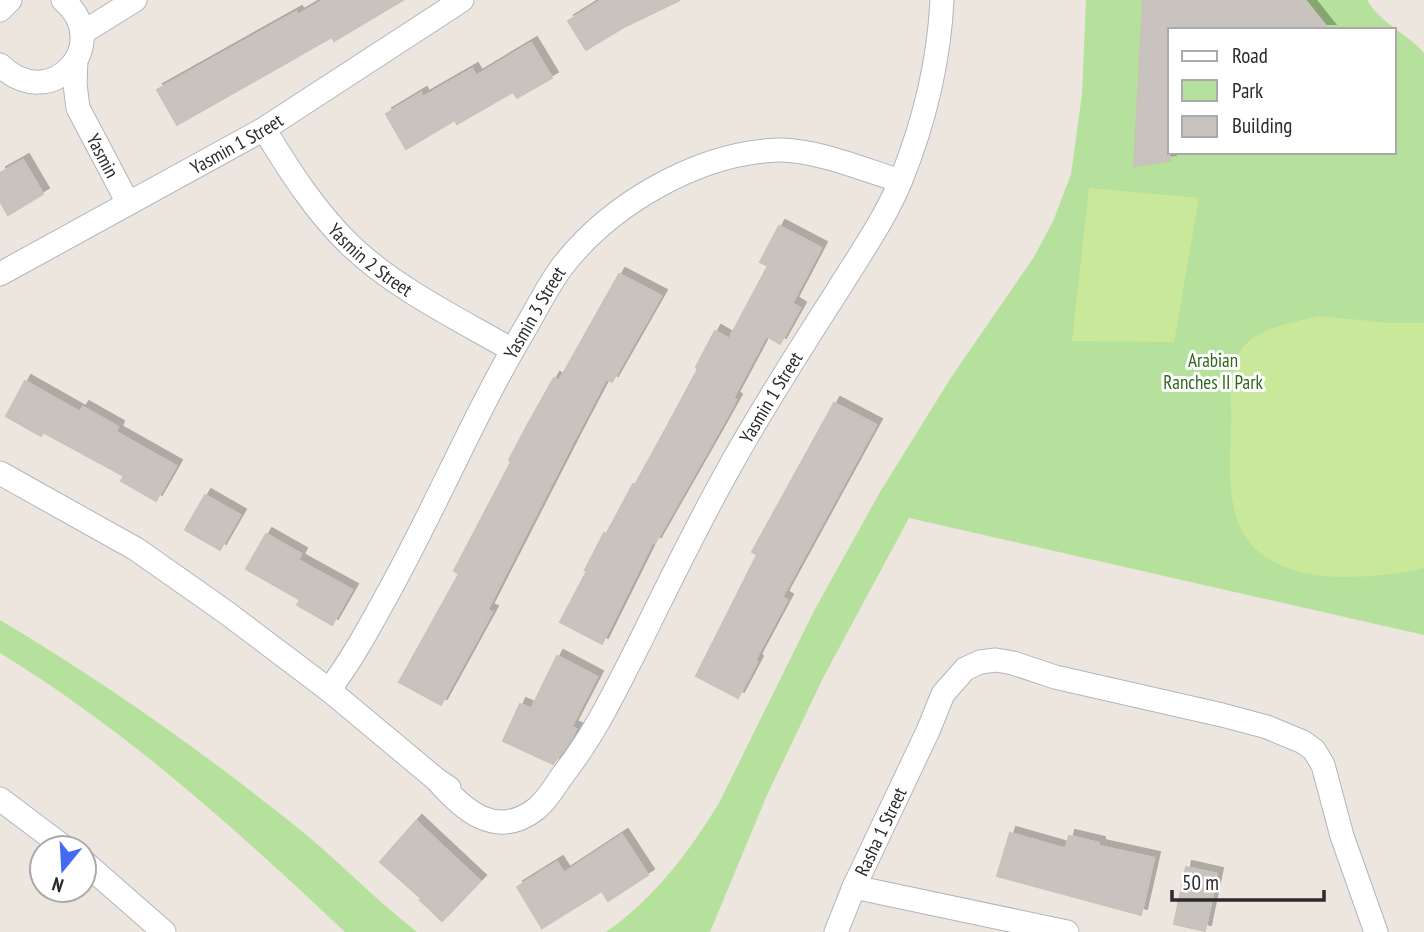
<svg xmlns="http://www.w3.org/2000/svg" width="1424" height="932" viewBox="0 0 1424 932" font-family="'PT Sans Narrow',sans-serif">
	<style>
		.green { fill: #b6e19d; fill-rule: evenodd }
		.pitch { fill: #c9e899 }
		.building { fill: #c8c3be; stroke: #c8c2b8; stroke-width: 2; filter: url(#shadow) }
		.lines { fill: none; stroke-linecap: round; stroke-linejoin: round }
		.minor-casing { stroke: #b1b5be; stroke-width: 25 }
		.minor { stroke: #fff; stroke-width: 23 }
		.labels { text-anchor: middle; stroke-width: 6; stroke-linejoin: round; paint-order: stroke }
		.street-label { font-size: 19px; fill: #2b2b2b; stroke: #fff }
		.park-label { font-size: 19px; fill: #2f671d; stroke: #fff }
	</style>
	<defs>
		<filter id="shadow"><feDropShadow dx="6" dy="-6" stdDeviation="0" flood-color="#0004"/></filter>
	</defs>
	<rect width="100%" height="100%" fill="#ede6de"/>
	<g class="green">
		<path d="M1086 0H1367C1381 24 1407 33 1424 53V635L909 518 824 676 767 795 710 932H606C654 899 689 852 719 803L815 609 880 492 952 376 1034 257 1054 219 1071 174 1082 94ZM1170 30H1394V152H1170Z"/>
		<path d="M0 620C101 680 196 747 288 820 333 855 372 897 417 932H345C238 831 126 730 0 653Z"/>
	</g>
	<g class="pitch">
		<path d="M1089 188 1199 198 1174 342 1072 341Z"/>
		<path d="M1319 316 1390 323H1424V568C1367 580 1264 591 1238 522 1227 491 1230 460 1231 427 1232 401 1226 365 1245 345 1260 328 1297 321 1319 316Z"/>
	</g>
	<g class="building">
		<path d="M324 0H403L334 41 332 37 177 125 157 90 296 12 298 15Z"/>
		<path d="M602 0H680L626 26 586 50 568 21Z"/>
		<path d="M1143 0H1305L1329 30H1170V161L1134 166Z"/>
		<path d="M531 43 552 78 517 98 513 92 457 124 455 120 406 149 386 114 421 93 423 97 472 69 476 76Z"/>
		<path d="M23 160 43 194 8 215 0 201V173Z"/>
		<path d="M779 226 821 248 792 303 800 308 780 344 766 336 733 398 736 400 716 436 655 543 653 541 602 644 560 622 587 571 585 570 604 533 606 535 633 484 635 485 663 434 698 369 696 367 715 331 729 339 768 266 760 262Z"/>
		<path d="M619 274 661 296 612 382 606 379 576 436 487 610 492 612 441 705 399 682 459 574 454 571 511 462 509 460 528 424 554 378 559 381Z"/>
		<path d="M25 381 80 412 83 407 118 427 116 432 176 466 156 501 121 481 124 476 43 432 41 436 6 416Z"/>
		<path d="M834 403 876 425 782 597 787 600 755 660 757 662 738 698 696 676 757 555 752 552Z"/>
		<path d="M205 495 240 515 220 550 185 530Z"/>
		<path d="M266 534 301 554 298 560 352 590 332 625 297 605 300 600 246 569Z"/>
		<path d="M557 656 597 677 571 727 576 729 571 739 553 764 503 741 520 704 531 709Z"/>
		<path d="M416 821 480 881 442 921 420 900 422 899 380 862Z"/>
		<path d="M1010 833 1066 849 1069 836 1099 843V846L1154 858 1141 915 997 876Z"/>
		<path d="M622 835 648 875 608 901 602 891 542 928 517 887 557 862 564 873Z"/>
		<path d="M1186 867 1217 874 1205 931 1174 924Z"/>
	</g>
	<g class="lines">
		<defs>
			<g id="minor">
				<path d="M0 10 10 0"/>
				<path d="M82 33 135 0"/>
				<path id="s1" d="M76 60 75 84 78 108 128 203"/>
				<path d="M0 65C50 115 115 44 63 0"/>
				<path id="s2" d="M264 129C289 170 315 211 350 245 396 289 457 318 512 350"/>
				<path id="s3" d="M0 274 264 129 462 0"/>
				<path d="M0 473 136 549 227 613 329 690 437 780 449 788"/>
				<path id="s4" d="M329 690C351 661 369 628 387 595 436 507 474 414 526 327 537 308 548 286 561 268 609 205 697 153 778 150 814 149 865 170 900 181"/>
				<path id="s5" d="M437 780C463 810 496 840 536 809 548 800 556 784 565 772 596 732 616 689 639 644 669 583 699 521 733 461 766 402 802 346 838 290 860 254 885 219 901 180 924 123 939 61 942 0"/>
				<path d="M0 799 65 848"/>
				<path d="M84 862 164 932"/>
				<path d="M854 887 1067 932"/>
				<path id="s6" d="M836 932 854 887 928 731 943 694 965 669 980 662 996 660 1013 663 1055 677 1222 715 1267 727 1303 742 1314 750 1323 765 1342 836 1376 932"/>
			</g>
		</defs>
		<use href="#minor" class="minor-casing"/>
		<use href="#minor" class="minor"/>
	</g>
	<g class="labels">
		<g class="street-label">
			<text dy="7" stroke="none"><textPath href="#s3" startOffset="270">Yasmin 1 Street</textPath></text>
			<text dy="7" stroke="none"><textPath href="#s1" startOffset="102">Yasmin</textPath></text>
			<text dy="7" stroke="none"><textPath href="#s2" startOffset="170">Yasmin 2 Street</textPath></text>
			<text dy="7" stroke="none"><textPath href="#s4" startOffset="430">Yasmin 3 Street</textPath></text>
			<text dy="7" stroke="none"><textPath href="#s5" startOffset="592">Yasmin 1 Street</textPath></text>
			<text dy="7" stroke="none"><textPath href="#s6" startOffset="110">Rasha 1 Street</textPath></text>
		</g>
		<g class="park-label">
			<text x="1213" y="367">Arabian<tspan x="1213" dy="22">Ranches II Park</tspan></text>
		</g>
	</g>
	<rect x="1168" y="28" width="228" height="126" fill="#ffffff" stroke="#aaaaaa" stroke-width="2"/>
	<rect x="1182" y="51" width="35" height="10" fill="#ffffff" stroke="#aaaaaa" stroke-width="2"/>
	<text x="1232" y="63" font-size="21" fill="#2b2b2b">Road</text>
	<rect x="1182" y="80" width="35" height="21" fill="#b6e19d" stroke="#aaaaaa" stroke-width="2"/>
	<text x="1232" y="98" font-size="21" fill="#2b2b2b">Park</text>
	<rect x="1182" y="116" width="35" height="21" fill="#c8c3be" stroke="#aaaaaa" stroke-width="2"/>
	<text x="1232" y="133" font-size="21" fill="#2b2b2b">Building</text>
	<g transform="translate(63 869) rotate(198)"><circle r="33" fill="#ffffff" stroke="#aaaaaa" stroke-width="2"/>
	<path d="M0-5L12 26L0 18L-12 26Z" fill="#446af4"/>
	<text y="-10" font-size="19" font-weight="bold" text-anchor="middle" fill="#2b2b2b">N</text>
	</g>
	<path d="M1172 890v10h152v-10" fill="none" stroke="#2b2b2b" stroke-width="3.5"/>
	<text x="1182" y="890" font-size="21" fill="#2b2b2b" stroke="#ffffff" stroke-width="5" paint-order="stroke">50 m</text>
</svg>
